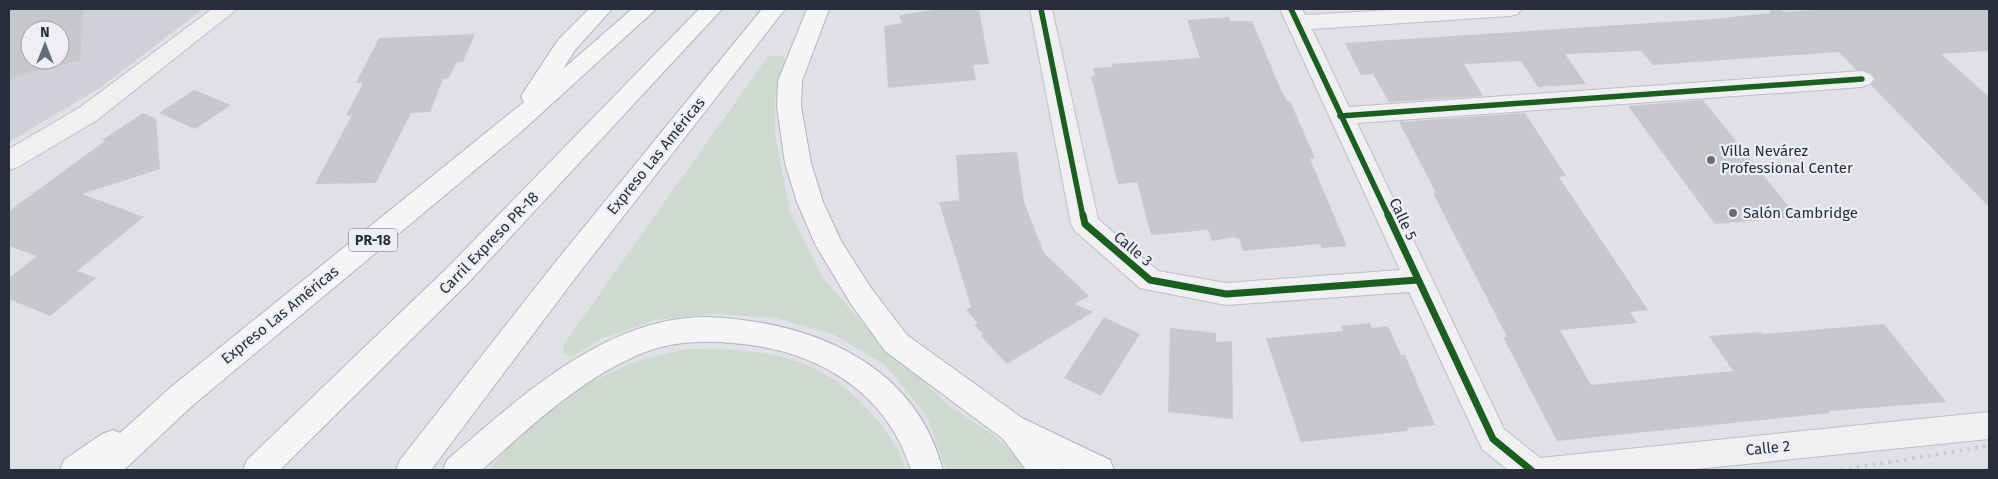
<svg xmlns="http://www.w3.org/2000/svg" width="1998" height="479" viewBox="0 0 1998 479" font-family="'Fira Sans',sans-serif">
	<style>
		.built { fill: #cfd0d8; fill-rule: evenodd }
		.green { fill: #cfd8d1 }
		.building { fill: #c6c8cc; fill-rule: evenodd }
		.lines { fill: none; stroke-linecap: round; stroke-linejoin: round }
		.minor-casing { stroke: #bebfc3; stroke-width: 2 }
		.motorway-casing { stroke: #b3b4ba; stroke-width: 2 }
		.minor { fill: #f0f0f2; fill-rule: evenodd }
		.motorway { fill: #f4f5f6; fill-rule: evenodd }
		.rail { stroke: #c9cacd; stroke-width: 4; stroke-dasharray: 2.5 5.5; stroke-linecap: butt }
		.cycleway-far1-casing { stroke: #eeeff5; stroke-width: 8 }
		.cycleway-casing { stroke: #eeeff5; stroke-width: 10 }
		.cycleway-far1 { stroke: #1b5e20; stroke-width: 5.5 }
		.cycleway { stroke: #1b5e20; stroke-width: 7 }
		.poi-dot { fill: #686b78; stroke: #eeeff5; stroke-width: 2 }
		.labels { text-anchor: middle; stroke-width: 4.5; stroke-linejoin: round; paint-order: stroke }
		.shield { fill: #eeeff5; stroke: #636674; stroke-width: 1 }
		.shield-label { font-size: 14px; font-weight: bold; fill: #282c3d }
		.poi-label { font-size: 15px; fill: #282c3d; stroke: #eeeff5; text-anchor: start }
		.street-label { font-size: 15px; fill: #282c3d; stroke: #eeeff5 }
	</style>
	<rect width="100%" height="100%" fill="#e0e1e5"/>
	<path class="built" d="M9 9H203L101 87 9 142ZM30 30H60V60H30Z"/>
	<g class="green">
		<path d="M768 56H782L786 61 775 98V134L790 211 822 277 865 326 949 406 995 436 1028 470H946L927 416 885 365 833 334 775 318 716 314 655 320 600 339 574 356 563 354 564 344Z"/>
		<path d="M685 349C760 349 817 352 870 412 886 429 899 448 906 470H489L510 445 564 394 637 361Z"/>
	</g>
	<g class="building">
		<path d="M9 9H83L80 60 9 78ZM30 30H60V60H30Z"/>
		<path d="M941 9H979L989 64 973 65 976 80 888 88 884 26 902 23 899 15Z"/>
		<path d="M1770 9H1779L1785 12 1829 9H1989V51L1941 54 1989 97V207L1871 85 1876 79 1871 73 1856 70 1839 52 1653 65 1641 51 1565 54 1586 84 1538 87 1521 61 1464 64 1483 96 1389 102 1373 74 1361 75 1345 43 1712 19 1770 13Z"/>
		<path d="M1229 17 1230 21H1252L1281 90 1287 101H1290L1315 158 1310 159 1347 246 1322 248 1320 244 1243 251 1239 239 1233 237 1212 241 1208 230 1151 235 1137 182 1118 184 1091 76 1095 75 1093 68 1113 67 1111 64 1200 58 1187 20Z"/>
		<path d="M475 34 463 62 456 63 449 78 443 79 430 112 411 113 376 183 315 184 352 115 346 116 363 83H356L379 38Z"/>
		<path d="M194 90 231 105 195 129 159 113Z"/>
		<path d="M1703 100 1797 217 1715 224 1628 106Z"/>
		<path d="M143 113 156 119 160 169 82 194 144 217 77 271 96 278 50 316 9 299V278L37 256 9 246V211L105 141 102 140Z"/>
		<path d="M1525 113 1566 176 1559 177 1648 310 1630 312 1637 323 1560 330 1591 385 1733 371 1709 336 1761 332 1762 334 1884 324 1946 402 1829 411 1830 413 1557 441 1503 337H1507L1433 193H1436L1399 122Z"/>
		<path d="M1017 152 1024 202 1044 253 1089 296 1075 304 1093 312 1007 364 981 336 983 334 974 325 978 323 966 310 971 307 939 202 959 200 956 155Z"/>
		<path d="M1104 317 1140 334 1101 396 1064 378Z"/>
		<path d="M1370 323 1372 328 1388 326 1401 355H1405L1435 425 1407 428 1408 431 1301 442 1266 338 1343 331 1341 326Z"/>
		<path d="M1170 328 1216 333V342L1232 341 1233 419 1168 412Z"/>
	</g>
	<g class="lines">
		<defs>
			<g id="minor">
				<path d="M212 9H237L97 120 18 167 9 170V149L79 108Z"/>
				<path d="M1030 9H1052L1098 219 1158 271 1226 283 1400 270 1280 9H1302L1305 15 1409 9H1521L1518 14 1510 16 1312 29 1349 107 1862 71 1870 74 1874 79 1870 84 1862 87 1357 123 1504 429 1540 458 1989 412V439L1686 470H1508L1482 449 1409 292 1226 305 1140 288 1075 231 1071 224Z"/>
			</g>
			<g id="motorway">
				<path d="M589 9H612L575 50 563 69 632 9H656L522 131 193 405 124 470H60L64 460 102 434 113 430 120 433 171 387 524 102 521 96 558 40Z"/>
				<path d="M699 9H722L468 283 280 470H243L247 460 448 267Z"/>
				<path d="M762 9H785L573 281 431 470H396L400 460 553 265Z"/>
				<path d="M807 9H829L802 81 801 107 811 163 823 202 841 241 871 288 907 335 1022 418 1110 460 1114 470H1066L1061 468 1062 470H1026L1003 439 885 351 851 304 815 244 797 202 785 163 777 107 778 81Z"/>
				<path d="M706 317C809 321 914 361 943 470H911C886 389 813 349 732 343 700 340 669 342 640 354 579 380 530 427 482 470H443L447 460C519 398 605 317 706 317Z"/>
			</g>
		</defs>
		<use href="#minor" class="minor-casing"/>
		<use href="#motorway" class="motorway-casing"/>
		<use href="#minor" class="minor"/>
		<use href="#motorway" class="motorway"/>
		<g class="rail">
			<path d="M1841 470 1989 446"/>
			<path d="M1985 470H1989"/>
		</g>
		<defs>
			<g id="cycleway-far1">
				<path d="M1041 9 1083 217"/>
				<path d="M1291 9 1389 217"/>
				<path d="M1340 116 1862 79"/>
			</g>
			<g id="cycleway">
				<path d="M1083 215 1085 224 1150 280 1226 294 1418 280"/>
				<path d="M1388 215 1493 439 1531 470"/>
			</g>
		</defs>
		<use href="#cycleway-far1" class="cycleway-far1-casing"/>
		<use href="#cycleway" class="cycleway-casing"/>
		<use href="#cycleway-far1" class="cycleway-far1"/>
		<use href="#cycleway" class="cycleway"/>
	</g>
	<g class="poi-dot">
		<circle cx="1711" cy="160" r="5"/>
		<circle cx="1733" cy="213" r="5"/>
	</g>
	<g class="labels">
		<rect class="shield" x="349" y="228.5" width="48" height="23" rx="4"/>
		<g class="shield-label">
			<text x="373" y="245">PR-18</text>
		</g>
		<g class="poi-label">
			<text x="1721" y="156">Villa Nevárez<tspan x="1721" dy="17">Professional Center</tspan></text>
			<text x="1743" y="218">Salón Cambridge</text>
		</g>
		<g class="street-label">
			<text transform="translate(656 156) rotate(-51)" y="5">Expreso Las Américas</text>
			<text transform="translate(1403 219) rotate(65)" y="5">Calle 5</text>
			<text transform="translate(489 243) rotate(-46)" y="5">Carril Expreso PR-18</text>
			<text transform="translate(1133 249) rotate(40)" y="5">Calle 3</text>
			<text transform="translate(280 315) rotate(-39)" y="5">Expreso Las Américas</text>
			<text transform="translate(1768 448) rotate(-6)" y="5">Calle 2</text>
		</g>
	</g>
	<rect width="1998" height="479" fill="none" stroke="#282c3d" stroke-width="20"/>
	<g transform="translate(45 45)"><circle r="24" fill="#eeeff5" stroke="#9fa1ab"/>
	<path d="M0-4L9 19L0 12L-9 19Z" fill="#686b78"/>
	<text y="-8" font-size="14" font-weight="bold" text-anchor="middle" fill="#282c3d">N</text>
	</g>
</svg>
